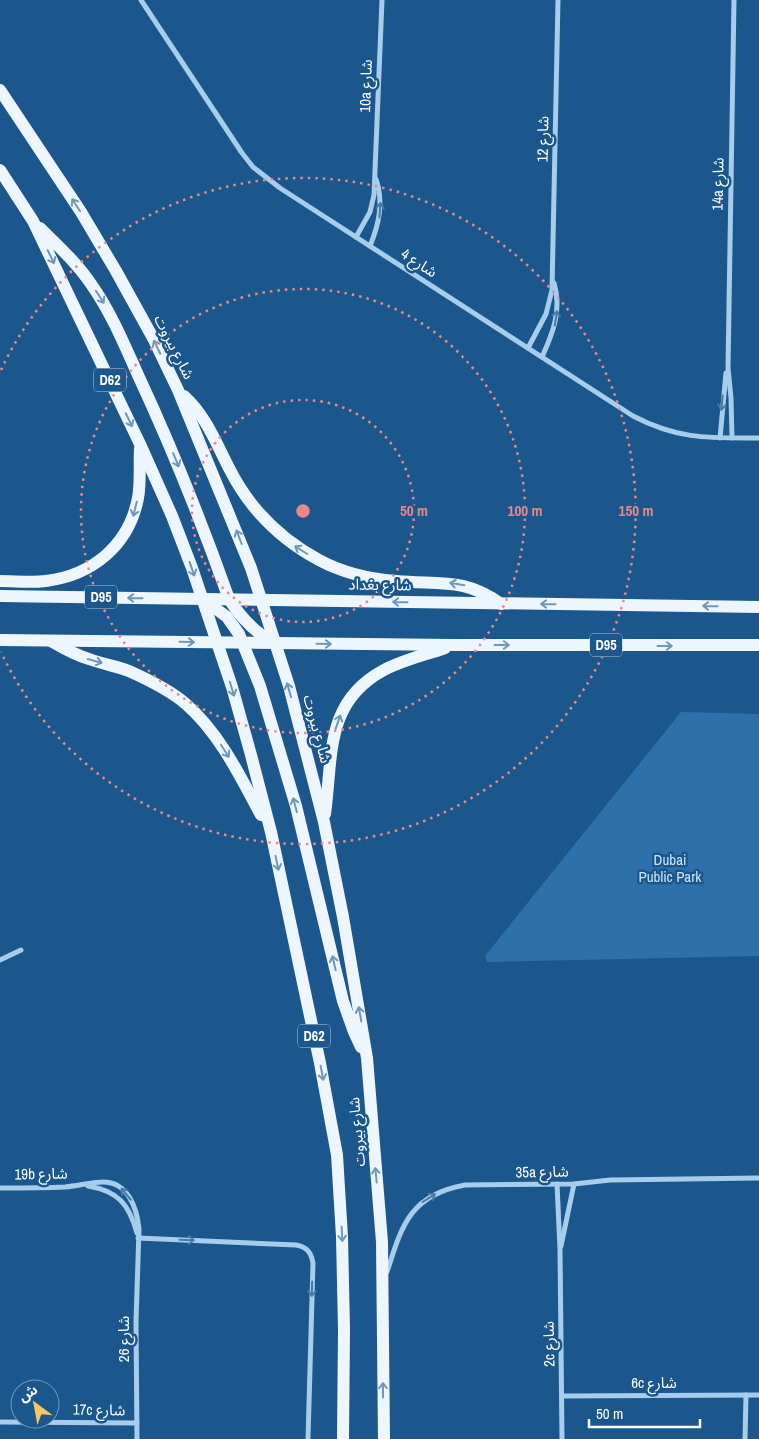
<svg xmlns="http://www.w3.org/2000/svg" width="759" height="1439" viewBox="0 0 759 1439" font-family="'Archivo Narrow','Noto Sans Arabic',sans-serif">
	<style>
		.green { fill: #2e71aa }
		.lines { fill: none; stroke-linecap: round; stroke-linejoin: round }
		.minor { stroke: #a7cded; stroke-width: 5 }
		.primary { stroke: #edf6ff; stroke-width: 12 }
		.oneway { stroke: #6f97ba }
		.oneway2 { stroke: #457aa9 }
		.ring { fill: none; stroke: #e88989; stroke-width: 2.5; stroke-dasharray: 2.5 5 }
		.labels { text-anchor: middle; stroke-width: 5; stroke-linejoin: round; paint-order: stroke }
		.shield { fill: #1b578c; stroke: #bbcddc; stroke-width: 1 }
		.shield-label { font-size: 14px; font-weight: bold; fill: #fff }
		.street-label { font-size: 15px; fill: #fff; stroke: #1b578c }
		.park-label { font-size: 15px; fill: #cce5f9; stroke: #1b578c }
		.centre { fill: #e88989; stroke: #1b578c; stroke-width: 2.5 }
		.ring-label { font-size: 15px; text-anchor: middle; font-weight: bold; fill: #e88989; stroke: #1b578c; stroke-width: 5; stroke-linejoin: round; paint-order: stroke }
	</style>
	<rect width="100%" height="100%" fill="#1b578c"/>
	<path class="green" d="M681 712 759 714V956L487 962 485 956Z"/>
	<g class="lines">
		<g class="minor">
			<path d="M141 0 242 153 253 167 280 188 633 416C679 440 710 438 759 438"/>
			<path d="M356 237 370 212 374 195 382 0"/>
			<path d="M370 246C379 224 384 202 376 179"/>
			<path d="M528 348 546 314 552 290 558 0"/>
			<path d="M542 357C553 333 562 310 554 283"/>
			<path d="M720 438 726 373"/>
			<path d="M732 438 731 398 728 368 734 0"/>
			<path d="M0 960 21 950"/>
			<path d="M557 1184 560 1249 562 1439"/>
			<path d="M88 1186C118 1191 129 1204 137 1233"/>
			<path d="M0 1188C22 1188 44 1188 65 1187 78 1186 91 1182 103 1182 128 1182 137 1208 139 1229L136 1322 137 1439"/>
			<path d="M138 1238 296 1245C307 1247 311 1252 313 1263L308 1439"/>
			<path d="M561 1246 574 1184"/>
			<path d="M387 1272C402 1225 410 1195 465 1185L574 1184 610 1180 759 1178"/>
			<path d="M562 1396 759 1395"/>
			<path d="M0 1422 137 1423"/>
			<path d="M745 1439 746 1395"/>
		</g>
		<g class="primary">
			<path d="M0 90 81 212 116 271 153 338 178 390 251 568 289 686 324 822 343 917 367 1058 382 1242 384 1439"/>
			<path d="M0 170 33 221 140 444 172 516 192 568 232 687 251 755 271 832 320 1063 337 1155 342 1237 344 1329 343 1439"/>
			<path d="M40 228C58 246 77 263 91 284 111 312 124 344 138 375 172 448 202 523 229 599 241 618 255 633 275 643"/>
			<path d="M184 396C206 416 216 443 230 470 250 509 280 539 319 560 343 573 370 579 396 581 438 585 464 577 501 604"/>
			<path d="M0 581C15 581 31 583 46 581 93 575 129 545 138 498 141 482 139 465 140 449"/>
			<path d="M0 596 759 607"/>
			<path d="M203 599 227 617 239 634 260 686 296 806 343 1001 354 1032 361 1047"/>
			<path d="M0 640 453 645H759"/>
			<path d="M51 641C63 648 75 655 89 659 102 664 117 666 129 671 149 680 170 690 186 704 220 734 240 776 261 815"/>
			<path d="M325 814C333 757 324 702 384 670 403 660 425 655 445 648"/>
		</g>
	</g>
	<defs><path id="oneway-shaft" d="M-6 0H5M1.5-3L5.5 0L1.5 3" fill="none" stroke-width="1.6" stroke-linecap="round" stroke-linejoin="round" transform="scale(1.25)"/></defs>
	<g class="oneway">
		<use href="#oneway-shaft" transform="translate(76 205) rotate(-123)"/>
		<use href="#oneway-shaft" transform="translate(51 257) rotate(64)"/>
		<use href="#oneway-shaft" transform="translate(100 297) rotate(57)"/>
		<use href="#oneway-shaft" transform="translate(157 347) rotate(-116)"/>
		<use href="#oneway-shaft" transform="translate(129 420) rotate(64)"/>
		<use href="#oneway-shaft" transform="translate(176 460) rotate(67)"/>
		<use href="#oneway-shaft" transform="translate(135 509) rotate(104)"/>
		<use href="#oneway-shaft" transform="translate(239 537) rotate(-111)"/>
		<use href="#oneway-shaft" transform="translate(301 550) rotate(-148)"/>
		<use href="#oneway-shaft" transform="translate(192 569) rotate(71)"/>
		<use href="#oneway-shaft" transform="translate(457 584) rotate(-171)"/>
		<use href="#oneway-shaft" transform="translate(135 598) rotate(-179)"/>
		<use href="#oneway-shaft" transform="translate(400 602) rotate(-179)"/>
		<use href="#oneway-shaft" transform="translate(548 604) rotate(-179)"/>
		<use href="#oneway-shaft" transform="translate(710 606) rotate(-179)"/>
		<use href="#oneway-shaft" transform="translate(187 642) rotate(1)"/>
		<use href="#oneway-shaft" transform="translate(324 644) rotate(1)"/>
		<use href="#oneway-shaft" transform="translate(502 645)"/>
		<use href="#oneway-shaft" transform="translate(665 646)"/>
		<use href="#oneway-shaft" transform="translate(95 661) rotate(16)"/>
		<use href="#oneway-shaft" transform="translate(232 689) rotate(73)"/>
		<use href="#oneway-shaft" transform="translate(289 690) rotate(-106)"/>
		<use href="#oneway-shaft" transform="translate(338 722) rotate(-71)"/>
		<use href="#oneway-shaft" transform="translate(225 751) rotate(57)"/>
		<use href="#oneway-shaft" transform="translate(295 805) rotate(-105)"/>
		<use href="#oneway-shaft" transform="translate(277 863) rotate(78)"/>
		<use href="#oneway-shaft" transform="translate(334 963) rotate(-103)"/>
		<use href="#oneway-shaft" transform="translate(360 1014) rotate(-100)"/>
		<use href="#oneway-shaft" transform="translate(322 1073) rotate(79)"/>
		<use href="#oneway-shaft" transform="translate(376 1175) rotate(-95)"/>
		<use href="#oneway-shaft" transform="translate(342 1234) rotate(87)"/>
		<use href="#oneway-shaft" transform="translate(383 1390) rotate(-90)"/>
	</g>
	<g class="oneway2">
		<use href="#oneway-shaft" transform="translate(380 210) rotate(-86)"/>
		<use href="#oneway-shaft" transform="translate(556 318) rotate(-81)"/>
		<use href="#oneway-shaft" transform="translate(722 403) rotate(95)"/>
		<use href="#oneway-shaft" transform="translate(126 1194) rotate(-130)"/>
		<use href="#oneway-shaft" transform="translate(429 1198) rotate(-32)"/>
		<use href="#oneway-shaft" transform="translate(187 1240) rotate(2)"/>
		<use href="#oneway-shaft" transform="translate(312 1289) rotate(91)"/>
	</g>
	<g class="ring">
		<circle cx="303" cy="511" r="111"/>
		<circle cx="303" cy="511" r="222"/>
		<path d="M1 370A333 333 0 1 1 1 652"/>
	</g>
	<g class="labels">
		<g class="shield">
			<rect x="94" y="368.5" width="32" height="23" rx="4"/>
			<rect x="85" y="585.5" width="32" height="23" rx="4"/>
			<rect x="590" y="633.5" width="32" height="23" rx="4"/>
			<rect x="298" y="1024.5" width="32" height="23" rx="4"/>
		</g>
		<g class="shield-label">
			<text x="110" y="385">D62</text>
			<text x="101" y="602">D95</text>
			<text x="606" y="650">D95</text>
			<text x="314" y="1041">D62</text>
		</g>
		<g class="street-label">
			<text transform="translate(366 86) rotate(-88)" y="5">10a شارع</text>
			<text transform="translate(543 139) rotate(-89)" y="5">شارع 12</text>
			<text transform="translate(718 184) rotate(-89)" y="5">14a شارع</text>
			<text transform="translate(419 263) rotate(33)" y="5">شارع 4</text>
			<text transform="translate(174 347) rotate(63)" y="5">شارع بيروت</text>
			<text transform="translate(380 585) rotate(1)" y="5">شارع بغداد</text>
			<text transform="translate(317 729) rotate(75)" y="5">شارع بيروت</text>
			<text transform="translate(357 1132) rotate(-95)" y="5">شارع بيروت</text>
			<text transform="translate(542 1172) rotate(-1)" y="5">35a شارع</text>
			<text transform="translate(41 1174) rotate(-1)" y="5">19b شارع</text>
			<text transform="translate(124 1339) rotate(-90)" y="5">شارع 26</text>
			<text transform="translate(549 1344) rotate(-91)" y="5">2c شارع</text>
			<text x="654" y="1388">6c شارع</text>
			<text transform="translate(99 1410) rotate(1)" y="5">17c شارع</text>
		</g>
		<g class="park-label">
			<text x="670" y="865">Dubai<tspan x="670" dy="17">Public Park</tspan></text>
		</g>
	</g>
	<circle cx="303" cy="511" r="8" class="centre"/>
	<g class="ring-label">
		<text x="414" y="516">50 m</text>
		<text x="525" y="516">100 m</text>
		<text x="636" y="516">150 m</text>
	</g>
	<g transform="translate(35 1404) rotate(328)"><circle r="24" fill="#1b578c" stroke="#769aba"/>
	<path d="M0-4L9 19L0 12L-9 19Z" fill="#fec364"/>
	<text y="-8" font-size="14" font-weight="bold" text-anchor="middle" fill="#ffffff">ش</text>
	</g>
	<path d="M589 1419v8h111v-8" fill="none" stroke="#ffffff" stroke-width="2.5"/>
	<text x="596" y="1419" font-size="15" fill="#ffffff" stroke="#1b578c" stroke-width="4" paint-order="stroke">50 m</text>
</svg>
